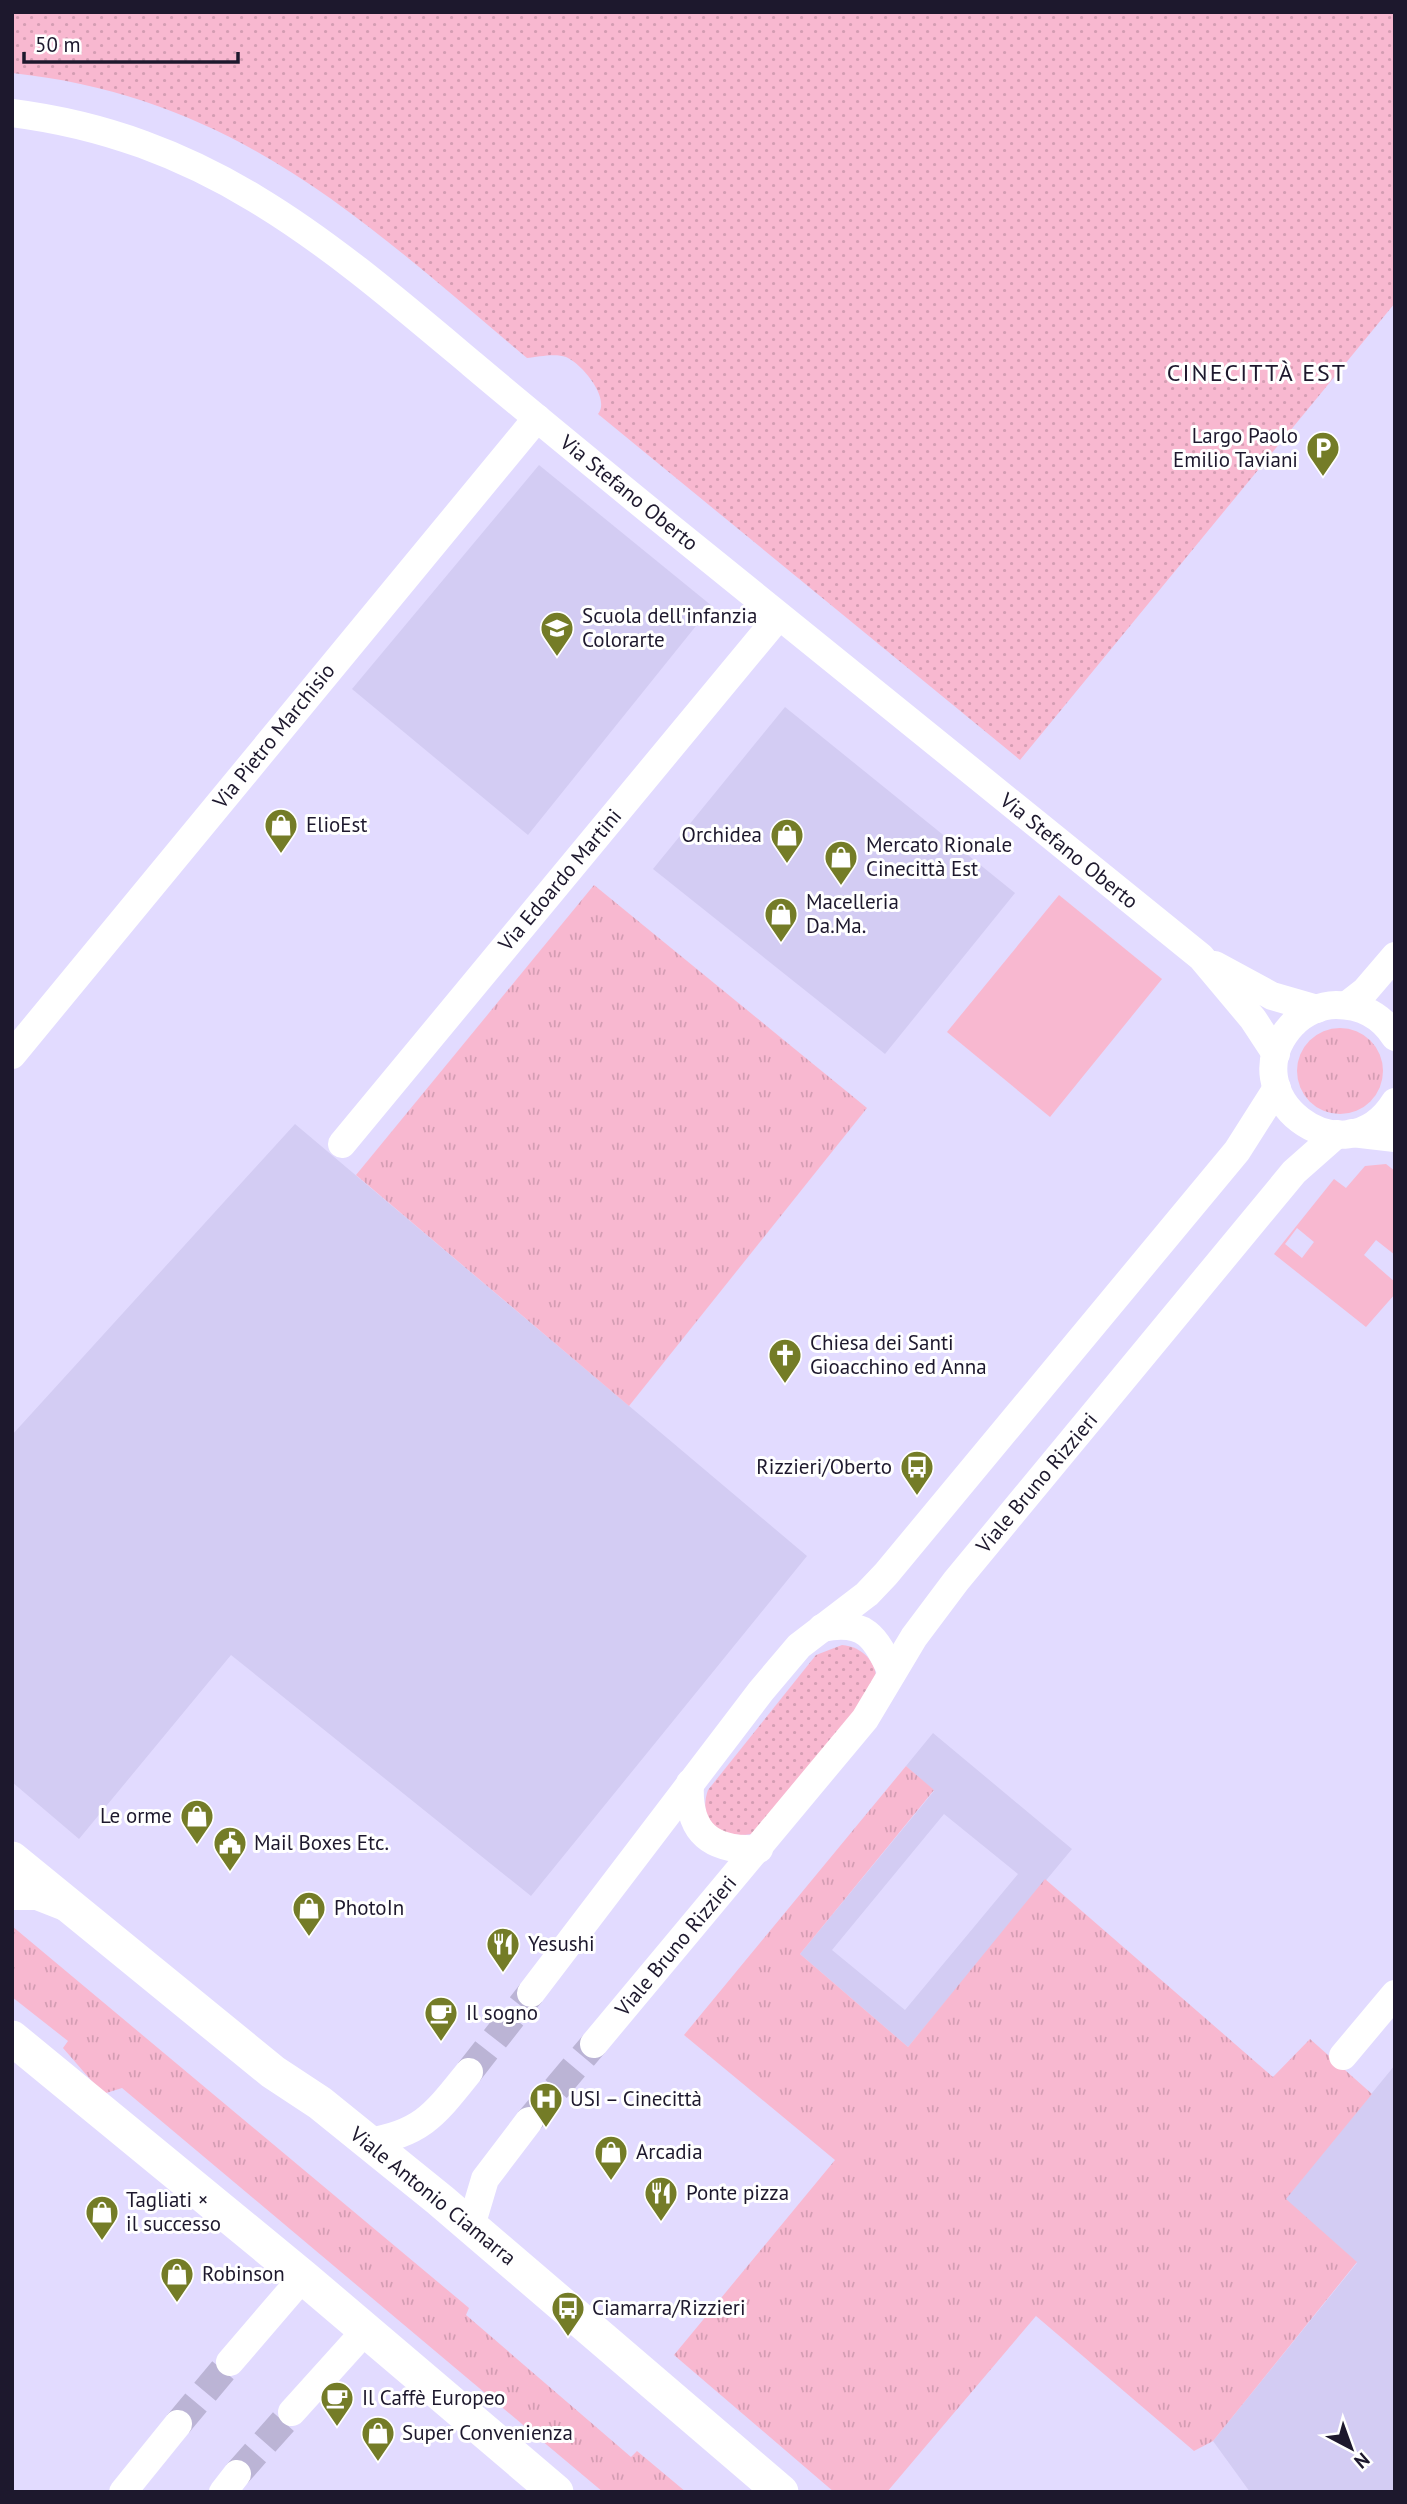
<svg xmlns="http://www.w3.org/2000/svg" width="1407" height="2504" viewBox="0 0 1407 2504" font-family="'PT Sans',sans-serif">
	<style>
		.built { fill: #d3ccf3; fill-rule: evenodd }
		.grass { fill: url(#grass-dots) }
		.park { fill: url(#park-tufts) }
		.garden { fill: #f8b8d0; fill-rule: evenodd }
		.lines { fill: none; stroke-linecap: round; stroke-linejoin: round }
		.minor-tunnel { stroke: #bbb4d5; stroke-width: 28; stroke-dasharray: 28 14; stroke-linecap: butt }
		.minor { stroke: #fff; stroke-width: 28 }
		.tertiary { stroke: #fff; stroke-width: 35 }
		.labels { text-anchor: middle; stroke-width: 6; stroke-linejoin: round; paint-order: stroke }
		.poi-label { font-size: 21px; fill: #1d182d; stroke: #fff; text-anchor: start }
		.street-label { font-size: 21px; fill: #1d182d; stroke: #fff }
		.quarter-label { font-size: 24px; letter-spacing: 2px; fill: #1d182d; stroke: #fff }
	</style>
	<defs>
		<pattern id="grass-dots" width="8" height="8" patternUnits="userSpaceOnUse" patternTransform="scale(1.75)"><rect width="8" height="8" fill="#f8b8d0"/><path d="M2 2h.1M6 6h.1" fill="none" stroke="#d49db3" stroke-width="1.8" stroke-linecap="round"/></pattern>
		<pattern id="park-tufts" width="24" height="20" patternUnits="userSpaceOnUse" patternTransform="scale(1.75)"><rect width="24" height="20" fill="#f8b8d0"/><path d="M3 7l-1-3M5 7V3M7 7l1-3M15 17l-1-3M17 17v-4M19 17l1-3" fill="none" stroke="#d49db3"/></pattern>
	</defs>
	<rect width="100%" height="100%" fill="#e2dbff"/>
	<g class="built">
		<path d="M539 465 712 606 528 835 352 689Z"/>
		<path d="M785 707 1015 893 885 1054 653 869Z"/>
		<path d="M295 1124 807 1556 531 1896 231 1655 79 1839 12 1782V1435Z"/>
		<path d="M933 1733 1072 1849 908 2047 800 1954 934 1791 906 1766ZM944 1814 1018 1874 905 2010 832 1950Z"/>
		<path d="M1395 2065V2492H1250L1213 2441 1357 2263 1285 2199Z"/>
	</g>
	<g class="grass">
		<path d="M12 12H1395V303L1020 760 598 414C611 398 581 363 566 357 555 353 538 357 527 358 363 220 236 97 12 73Z"/>
		<path d="M842 1645C864 1647 879 1664 876 1686L761 1831C731 1843 695 1827 708 1790L816 1655Z"/>
	</g>
	<g class="park">
		<path d="M594 885 867 1108 629 1406 356 1175Z"/>
		<circle cx="1340" cy="1071" r="43"/>
		<path d="M906 1766 934 1790 800 1954 908 2047 1045 1879 1273 2077 1310 2039 1372 2094 1286 2199 1357 2262 1213 2441 1194 2451 1036 2316 887 2492H834L674 2355 835 2160 684 2035Z"/>
		<path d="M12 1926 469 2308 466 2315 631 2457 637 2451 686 2492H603L122 2088 103 2094 63 2048 68 2041 12 1997Z"/>
	</g>
	<g class="garden">
		<path d="M1059 895 1162 979 1050 1117 947 1032Z"/>
		<path d="M1386 1164 1395 1171V1255L1376 1240 1364 1255 1395 1282V1294L1366 1327 1274 1254 1334 1179 1346 1188 1365 1166ZM1297 1228 1314 1242 1302 1258 1285 1244Z"/>
	</g>
	<g class="lines">
		<g class="minor-tunnel">
			<path d="M469 2072 531 1993"/>
			<path d="M529 2121 594 2044"/>
			<path d="M178 2424 230 2362"/>
			<path d="M237 2474 292 2412"/>
		</g>
		<g class="minor">
			<path d="M12 113C208 138 327 242 472 364 536 418 601 471 666 524 844 668 1022 813 1201 957L1253 1019 1276 1054"/>
			<path d="M1215 965 1272 996 1317 1009"/>
			<path d="M1347 1005 1365 991 1395 956"/>
			<path d="M1395 1037C1382 1016 1361 1005 1336 1005 1320 1005 1304 1013 1293 1024 1227 1094 1344 1184 1395 1102"/>
			<path d="M12 1055 537 418"/>
			<path d="M1352 1133 1395 1138"/>
			<path d="M342 1144 779 616"/>
			<path d="M822 1628C865 1619 876 1637 892 1673"/>
			<path d="M690 1783C687 1834 712 1851 759 1849"/>
			<path d="M12 1896H37L65 1907"/>
			<path d="M531 1993 761 1691 799 1646 867 1594 886 1574 1237 1151 1277 1088"/>
			<path d="M594 2044 865 1719 914 1637 956 1581 1294 1172 1337 1134"/>
			<path d="M1343 2056 1395 1994"/>
			<path d="M367 2142C422 2134 436 2113 469 2072"/>
			<path d="M471 2226 485 2179 529 2121"/>
			<path d="M230 2362 303 2277"/>
			<path d="M292 2412 365 2331"/>
			<path d="M123 2492 178 2424"/>
			<path d="M223 2492 237 2474"/>
		</g>
		<g class="tertiary">
			<path d="M12 1859 273 2072 320 2103 440 2200 781 2492"/>
			<path d="M12 2038 303 2277 556 2492"/>
		</g>
	</g>
	<defs>
		<symbol id="parking-pin" viewBox="-11 -11 22 30"><path d="M0 17L-7.5 6A9.5 9.5 0 1 1 7.5 6Z" fill="#747c27" stroke="#fff"/><path d="M-3.5-5.5H1a3.5 3.5 0 0 1 0 7H-1V5.5H-3.5ZM-1-3.4V-.6H.8a1.4 1.4 0 0 0 0-2.8Z" fill="#fff"/></symbol>
		<symbol id="school-pin" viewBox="-11 -11 22 30"><path d="M0 17L-7.5 6A9.5 9.5 0 1 1 7.5 6Z" fill="#747c27" stroke="#fff"/><path d="M0-5L7-2L0 1L-7-2ZM-4 1L0 2.5L4 1V4Q0 6-4 4Z" fill="#fff"/></symbol>
		<symbol id="shop-pin" viewBox="-11 -11 22 30"><path d="M0 17L-7.5 6A9.5 9.5 0 1 1 7.5 6Z" fill="#747c27" stroke="#fff"/><path d="M-5-2.5h2.3a2.7 3.5 0 0 1 5.4 0H5L5.5 6h-11ZM-1.5-2.5h3a1.5 2.3 0 0 0-3 0Z" fill="#fff"/></symbol>
		<symbol id="church-pin" viewBox="-11 -11 22 30"><path d="M0 17L-7.5 6A9.5 9.5 0 1 1 7.5 6Z" fill="#747c27" stroke="#fff"/><path d="M-1.2-6h2.4v3.5h3.3v2.4h-3.3V6h-2.4V-.1h-3.3v-2.4h3.3Z" fill="#fff"/></symbol>
		<symbol id="bus-pin" viewBox="-11 -11 22 30"><path d="M0 17L-7.5 6A9.5 9.5 0 1 1 7.5 6Z" fill="#747c27" stroke="#fff"/><path d="M-5-6H5V4H4V6H2V4H-2V6H-4V4H-5ZM-3.5-4V0h7V-4ZM-3.5 1.2v1.5H-2V1.2ZM2 1.2v1.5H3.5V1.2Z" fill="#fff"/></symbol>
		<symbol id="civic-pin" viewBox="-11 -11 22 30"><path d="M0 17L-7.5 6A9.5 9.5 0 1 1 7.5 6Z" fill="#747c27" stroke="#fff"/><path d="M-.6-6.5H3V-4.5H.6V-3L4-1V1h2V6H-6V1h2V-1L-.6-3ZM-1.2 2.5V6h2.4V2.5Z" fill="#fff"/></symbol>
		<symbol id="restaurant-pin" viewBox="-11 -11 22 30"><path d="M0 17L-7.5 6A9.5 9.5 0 1 1 7.5 6Z" fill="#747c27" stroke="#fff"/><path d="M-5-6h1v4h1v-4h1v4h1v-4h1v5L-1.5 .5V6h-2V.5L-5-1ZM5-6V6H3V1.5H1.5Q1.5-4 5-6Z" fill="#fff"/></symbol>
		<symbol id="cafe-pin" viewBox="-11 -11 22 30"><path d="M0 17L-7.5 6A9.5 9.5 0 1 1 7.5 6Z" fill="#747c27" stroke="#fff"/><path d="M-5.5-4.5H6V0H3Q3 3.5 0 3.5H-2.5Q-5.5 3.5-5.5 0ZM3-3.2v2h1.7v-2ZM-6 4.5H4V6H-6Z" fill="#fff"/></symbol>
		<symbol id="hospital-pin" viewBox="-11 -11 22 30"><path d="M0 17L-7.5 6A9.5 9.5 0 1 1 7.5 6Z" fill="#747c27" stroke="#fff"/><path d="M-5-5h3v3.5h4V-5h3V5h-3V1.5h-4V5h-3Z" fill="#fff"/></symbol>
	</defs>
	<g fill-rule="evenodd">
		<use href="#parking-pin" x="1304" y="429" width="38" height="52"/>
		<use href="#school-pin" x="538" y="609" width="38" height="52"/>
		<use href="#shop-pin" x="262" y="806" width="38" height="52"/>
		<use href="#shop-pin" x="768" y="816" width="38" height="52"/>
		<use href="#shop-pin" x="822" y="838" width="38" height="52"/>
		<use href="#shop-pin" x="762" y="895" width="38" height="52"/>
		<use href="#church-pin" x="766" y="1336" width="38" height="52"/>
		<use href="#bus-pin" x="898" y="1448" width="38" height="52"/>
		<use href="#shop-pin" x="178" y="1797" width="38" height="52"/>
		<use href="#civic-pin" x="211" y="1824" width="38" height="52"/>
		<use href="#shop-pin" x="290" y="1889" width="38" height="52"/>
		<use href="#restaurant-pin" x="484" y="1925" width="38" height="52"/>
		<use href="#cafe-pin" x="422" y="1994" width="38" height="52"/>
		<use href="#hospital-pin" x="527" y="2080" width="38" height="52"/>
		<use href="#shop-pin" x="592" y="2133" width="38" height="52"/>
		<use href="#restaurant-pin" x="642" y="2174" width="38" height="52"/>
		<use href="#shop-pin" x="83" y="2193" width="38" height="52"/>
		<use href="#shop-pin" x="158" y="2255" width="38" height="52"/>
		<use href="#bus-pin" x="549" y="2289" width="38" height="52"/>
		<use href="#cafe-pin" x="318" y="2379" width="38" height="52"/>
		<use href="#shop-pin" x="359" y="2414" width="38" height="52"/>
	</g>
	<g class="labels">
		<g class="poi-label">
			<text x="1298" y="443" text-anchor="end">Largo Paolo<tspan x="1298" dy="24">Emilio Taviani</tspan></text>
			<text x="582" y="623">Scuola dell'infanzia<tspan x="582" dy="24">Colorarte</tspan></text>
			<text x="306" y="832">ElioEst</text>
			<text x="762" y="842" text-anchor="end">Orchidea</text>
			<text x="866" y="852">Mercato Rionale<tspan x="866" dy="24">Cinecittà Est</tspan></text>
			<text x="806" y="909">Macelleria<tspan x="806" dy="24">Da.Ma.</tspan></text>
			<text x="810" y="1350">Chiesa dei Santi<tspan x="810" dy="24">Gioacchino ed Anna</tspan></text>
			<text x="892" y="1474" text-anchor="end">Rizzieri/Oberto</text>
			<text x="172" y="1823" text-anchor="end">Le orme</text>
			<text x="254" y="1850">Mail Boxes Etc.</text>
			<text x="334" y="1915">PhotoIn</text>
			<text x="528" y="1951">Yesushi</text>
			<text x="466" y="2020">Il sogno</text>
			<text x="570" y="2106">USI – Cinecittà</text>
			<text x="636" y="2159">Arcadia</text>
			<text x="686" y="2200">Ponte pizza</text>
			<text x="126" y="2207">Tagliati ×<tspan x="126" dy="24">il successo</tspan></text>
			<text x="202" y="2281">Robinson</text>
			<text x="592" y="2315">Ciamarra/Rizzieri</text>
			<text x="362" y="2405">Il Caffè Europeo</text>
			<text x="402" y="2440">Super Convenienza</text>
		</g>
		<g class="street-label">
			<text transform="translate(629 493) rotate(39)" y="7">Via Stefano Oberto</text>
			<text transform="translate(274 736) rotate(-51)" y="7">Via Pietro Marchisio</text>
			<text transform="translate(1069 851) rotate(39)" y="7">Via Stefano Oberto</text>
			<text transform="translate(560 880) rotate(-50)" y="7">Via Edoardo Martini</text>
			<text transform="translate(1037 1483) rotate(-50)" y="7">Viale Bruno Rizzieri</text>
			<text transform="translate(676 1946) rotate(-50)" y="7">Viale Bruno Rizzieri</text>
			<text transform="translate(433 2196) rotate(39)" y="7">Viale Antonio Ciamarra</text>
		</g>
		<g class="quarter-label">
			<text x="1257" y="381">CINECITTÀ EST</text>
		</g>
	</g>
	<rect width="1407" height="2504" fill="none" stroke="#1d182d" stroke-width="28"/>
	<g transform="translate(1351 2448) rotate(139)" stroke="#ffffff" stroke-width="5" paint-order="stroke">
	<path d="M0-5L12 26L0 18L-12 26Z" fill="#1d182d"/>
	<text y="-10" font-size="19" font-weight="bold" text-anchor="middle" fill="#1d182d">N</text>
	</g>
	<path d="M24 52v10h214v-10" fill="none" stroke="#1d182d" stroke-width="3.5"/>
	<text x="35" y="52" font-size="21" fill="#1d182d" stroke="#ffffff" stroke-width="5" paint-order="stroke">50 m</text>
</svg>
